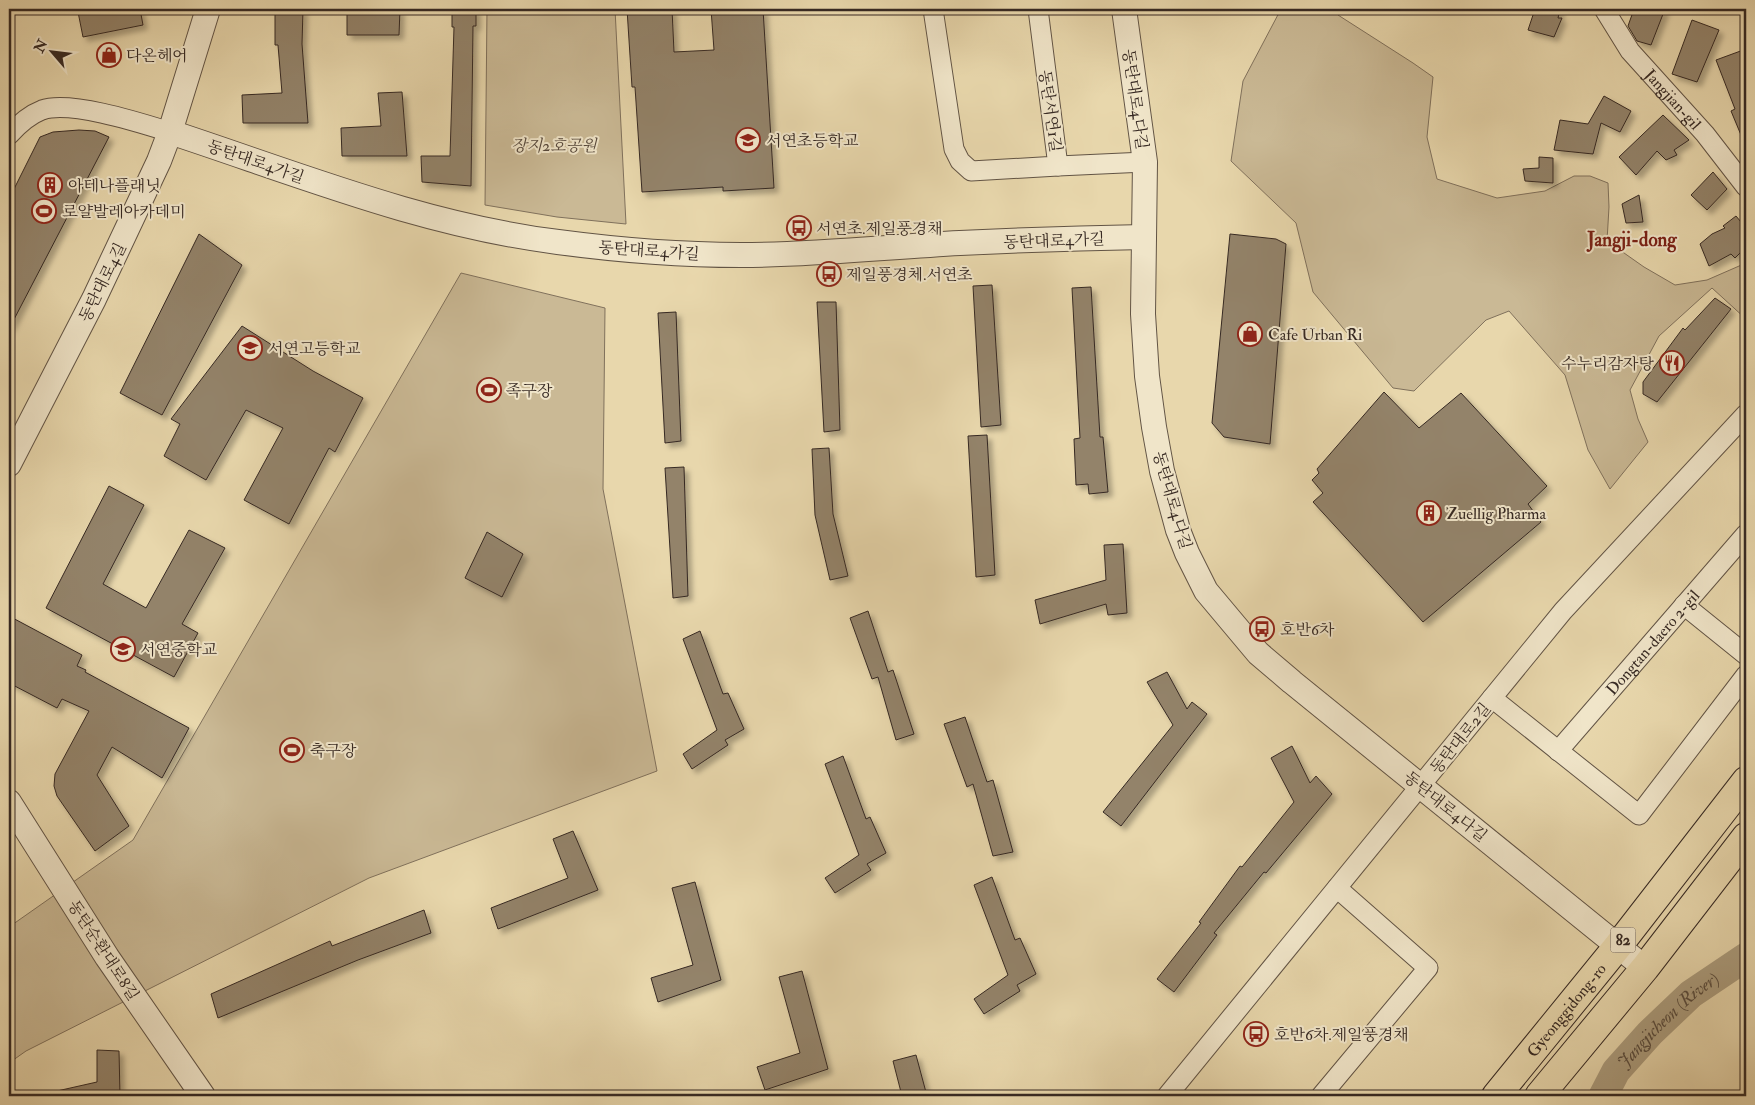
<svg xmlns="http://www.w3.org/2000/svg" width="1755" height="1105" viewBox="0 0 1755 1105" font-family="'IM FELL Double Pica','Noto Serif KR',serif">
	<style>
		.green { fill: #cab995; stroke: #80715c }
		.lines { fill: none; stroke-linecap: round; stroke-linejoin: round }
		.river { stroke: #ab9c7d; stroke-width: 29 }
		.building { fill: #93836a; stroke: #362923; filter: url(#shadow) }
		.minor-casing { stroke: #625445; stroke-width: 21 }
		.tertiary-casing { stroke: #625445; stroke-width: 26 }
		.primary-casing { stroke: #362923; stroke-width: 30 }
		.minor { stroke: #f0e5c9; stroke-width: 19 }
		.tertiary { stroke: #f0e5c9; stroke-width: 24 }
		.primary { stroke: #e8d7ac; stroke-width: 28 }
		.labels { text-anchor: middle; stroke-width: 4; stroke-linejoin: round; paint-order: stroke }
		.shield { fill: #f0e5c9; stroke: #6e6155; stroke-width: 1 }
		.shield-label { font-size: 15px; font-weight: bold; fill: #362923 }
		.poi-label { font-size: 16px; fill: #362923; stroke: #f0e5c9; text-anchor: start }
		.street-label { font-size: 16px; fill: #362923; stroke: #f0e5c9 }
		.park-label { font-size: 16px; font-style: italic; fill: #54463a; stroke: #f0e5c9 }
		.water-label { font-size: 18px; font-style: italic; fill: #594c3e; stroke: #f0e5c9 }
		.quarter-label { font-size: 19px; font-weight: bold; fill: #7a1f14; stroke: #f0e5c9 }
	</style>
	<defs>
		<filter id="shadow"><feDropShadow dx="4.5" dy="4.5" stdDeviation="2.5" flood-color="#0004"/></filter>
	</defs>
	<rect width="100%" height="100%" fill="#e8d7ac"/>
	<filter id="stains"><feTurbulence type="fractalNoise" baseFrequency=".004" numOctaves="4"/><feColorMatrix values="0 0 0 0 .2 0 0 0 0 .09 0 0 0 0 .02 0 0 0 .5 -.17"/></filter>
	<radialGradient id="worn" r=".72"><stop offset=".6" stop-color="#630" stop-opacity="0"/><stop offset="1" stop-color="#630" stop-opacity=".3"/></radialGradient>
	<g class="green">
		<path d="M487 9H615L626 224 557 217 485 205Z"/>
		<path d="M1281 9H1340L1338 15 1413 63 1433 77 1427 137 1437 179 1497 198 1545 191 1574 176H1590L1608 183 1609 207 1607 241 1644 267 1675 285 1707 280 1746 263V319L1712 288 1659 336 1630 390 1638 419 1648 442 1610 489 1588 450 1565 375 1509 311 1486 320 1414 391 1393 388 1313 292 1296 223 1231 161 1243 81Z"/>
		<path d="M461 273 605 308 603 489 657 771 369 878 26 1051 9 1063V927L133 840Z"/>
	</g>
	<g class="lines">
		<path class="river" id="s1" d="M1603 1096 1616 1071 1650 1033 1691 994 1746 957"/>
	</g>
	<g class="building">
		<path d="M96 9H140L143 25 83 37 78 12Z"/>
		<path d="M275 9H303L302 44 308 123H243L242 95 282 93 278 45H275Z"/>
		<path d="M347 9H400L399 35H347Z"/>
		<path d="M452 9H476V26H473L471 186 422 182 421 156H450L454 27H452Z"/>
		<path d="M627 9H672L674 52 714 50 711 9H763L774 188 723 191V187L642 192 635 87H632Z"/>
		<path d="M1535 9H1560L1558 18H1562L1554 37 1528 30Z"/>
		<path d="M1634 9H1665L1651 45 1637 41 1628 26Z"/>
		<path d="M1692 20 1719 30 1697 82 1672 74Z"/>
		<path d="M1746 49V147L1731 111 1735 109 1716 60Z"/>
		<path d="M402 92 407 156H342L341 128 381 126 378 93Z"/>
		<path d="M1604 96 1631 111 1620 132 1601 123 1593 154 1554 150 1560 120 1588 124Z"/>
		<path d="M1663 115 1689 140 1674 150 1677 155 1666 160 1657 151 1636 175 1619 157Z"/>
		<path d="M79 130 95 131 109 137 9 329V199L40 137 53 132Z"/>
		<path d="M1539 157 1553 158V183L1525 181 1523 169 1539 168Z"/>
		<path d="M1713 172 1727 189 1707 210 1691 195Z"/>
		<path d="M1639 195 1643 222 1626 223 1622 204Z"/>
		<path d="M1736 216 1746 228V247L1735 258 1731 254 1709 266 1700 244 1712 234 1725 228 1723 226Z"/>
		<path d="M199 234 242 265 162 415 120 393Z"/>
		<path d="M1230 234 1276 239 1286 244 1270 444 1224 437 1212 423Z"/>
		<path d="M992 285 1001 425 981 427 973 286Z"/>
		<path d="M1091 287 1100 437H1103L1108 492 1089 494 1088 484 1076 485 1074 439 1080 438 1072 288Z"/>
		<path d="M1715 298 1731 309 1657 402 1643 394V382L1683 328 1685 330Z"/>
		<path d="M817 302H836L840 430 824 432Z"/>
		<path d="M676 312 681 441 665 443 658 313Z"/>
		<path d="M242 326 313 371 363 398 335 452 329 448 289 524 244 500 283 428 246 410 206 480 164 456 180 424 171 419Z"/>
		<path d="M1384 392 1419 428 1461 393 1547 486 1528 504 1541 522 1423 622 1313 502 1323 493 1312 480 1319 473 1317 469Z"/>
		<path d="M987 435 995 575 976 577 968 436Z"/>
		<path d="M829 448 833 514 848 576 830 580 815 515 812 449Z"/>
		<path d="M684 467 688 596 673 598 665 468Z"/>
		<path d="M109 486 144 505 103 584 146 608 189 530 225 548 182 624 198 633 174 677 46 608Z"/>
		<path d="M487 532 523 554 502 597 465 578Z"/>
		<path d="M1123 544 1127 613 1108 615 1106 604 1040 624 1035 600 1106 580 1104 545Z"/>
		<path d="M868 611 888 672 893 670 914 734 896 740 878 677 872 679 850 618Z"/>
		<path d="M9 616 82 655 77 666 86 670 85 672 189 728 162 778 112 747 97 775 129 826 95 851 57 796 54 786 55 774 89 711 62 699 57 708 9 683Z"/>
		<path d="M700 631 723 694 728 693 744 729 725 740 728 745 692 769 683 754 717 730 683 639Z"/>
		<path d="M1167 672 1187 709 1192 702 1207 714 1121 826 1103 812 1173 725 1147 682Z"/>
		<path d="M965 717 987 782 993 780 1013 852 993 856 973 784 967 787 944 724Z"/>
		<path d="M1292 746 1310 783 1316 776 1332 794 1266 873 1264 872 1214 933 1217 935 1174 992 1157 979 1201 923 1199 922 1240 866 1242 867 1294 802 1271 758Z"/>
		<path d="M843 756 866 819 870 817 886 853 867 864 871 870 835 893 825 878 859 855 825 764Z"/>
		<path d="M573 831 598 890 498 929 491 908 568 878 553 839Z"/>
		<path d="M992 877 1015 940 1020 938 1036 974 1017 985 1020 991 984 1014 974 999 1008 975 974 885Z"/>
		<path d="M695 882 721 980 658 1002 651 978 693 965 672 888Z"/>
		<path d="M424 910 431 933 358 960 218 1018 211 994 330 941 332 946Z"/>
		<path d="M802 971 828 1069 765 1090 757 1067 800 1053 779 977Z"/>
		<path d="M97 1050 119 1051 120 1096H57V1091L97 1082Z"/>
		<path d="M916 1055 927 1096H902L893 1061Z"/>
	</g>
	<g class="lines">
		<defs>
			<g id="minor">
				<path d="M933 9 954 149 960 161 971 171 1058 166 1038 9"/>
				<path id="s2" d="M1604 9 1630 51 1705 134 1746 187"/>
				<path d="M9 135C18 125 29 115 42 110 70 100 141 123 170 132"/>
				<path d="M1058 166 1145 162"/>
				<path d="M1684 605 1746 655"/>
				<path d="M1492 698 1639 815 1746 675"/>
				<path id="s3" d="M1558 751 1746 534"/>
				<path d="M1167 1096 1563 611 1746 414"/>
				<path d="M1321 1096 1428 968 1337 888"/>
			</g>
			<g id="tertiary">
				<path d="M1124 9 1145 162 1143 314 1147 376 1154 427 1162 471 1178 530 1187 553 1206 591 1258 653 1292 682 1645 968"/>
				<path d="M170 132C298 174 423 225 558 242 618 250 680 255 741 255 814 255 887 247 960 243 1021 240 1083 238 1144 237"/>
				<path d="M9 464 94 299 159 161 170 132 208 9"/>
				<path d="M9 802 107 957 203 1096"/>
			</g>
			<g id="primary">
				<path id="s4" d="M1496 1096 1618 946 1746 781"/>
				<path d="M1539 1096 1645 968 1746 837"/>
			</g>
		</defs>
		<use href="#minor" class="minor-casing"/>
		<use href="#tertiary" class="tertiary-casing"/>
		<use href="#primary" class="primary-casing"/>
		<use href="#minor" class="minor"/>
		<use href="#tertiary" class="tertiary"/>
		<use href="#primary" class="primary"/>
	</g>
	<defs>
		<symbol id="shop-ring" viewBox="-11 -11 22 22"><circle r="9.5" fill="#f0e5c9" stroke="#8f2418" stroke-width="1.5"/><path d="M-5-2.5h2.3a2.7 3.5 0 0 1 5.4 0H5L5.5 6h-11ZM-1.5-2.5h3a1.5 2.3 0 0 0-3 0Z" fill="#8f2418"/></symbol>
		<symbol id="school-ring" viewBox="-11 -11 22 22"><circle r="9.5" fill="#f0e5c9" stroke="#8f2418" stroke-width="1.5"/><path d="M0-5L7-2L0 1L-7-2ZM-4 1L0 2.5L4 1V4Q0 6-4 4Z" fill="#8f2418"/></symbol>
		<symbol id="building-ring" viewBox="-11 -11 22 22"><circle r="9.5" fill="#f0e5c9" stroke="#8f2418" stroke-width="1.5"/><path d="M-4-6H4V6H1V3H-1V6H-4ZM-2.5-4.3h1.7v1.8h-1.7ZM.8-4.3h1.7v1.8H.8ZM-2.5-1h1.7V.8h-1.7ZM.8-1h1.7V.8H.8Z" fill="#8f2418"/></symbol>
		<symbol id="stadium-ring" viewBox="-11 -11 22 22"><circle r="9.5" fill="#f0e5c9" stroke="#8f2418" stroke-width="1.5"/><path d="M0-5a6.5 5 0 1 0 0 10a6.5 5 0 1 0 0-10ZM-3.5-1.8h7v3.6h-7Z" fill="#8f2418"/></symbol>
		<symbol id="bus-ring" viewBox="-11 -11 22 22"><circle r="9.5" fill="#f0e5c9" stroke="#8f2418" stroke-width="1.5"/><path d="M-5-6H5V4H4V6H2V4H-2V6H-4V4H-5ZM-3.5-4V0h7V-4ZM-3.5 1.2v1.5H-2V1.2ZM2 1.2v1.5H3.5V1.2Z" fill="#8f2418"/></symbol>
		<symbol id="restaurant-ring" viewBox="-11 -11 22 22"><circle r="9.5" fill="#f0e5c9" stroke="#8f2418" stroke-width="1.5"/><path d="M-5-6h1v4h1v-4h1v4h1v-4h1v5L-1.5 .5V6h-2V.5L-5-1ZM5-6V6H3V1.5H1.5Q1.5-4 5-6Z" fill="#8f2418"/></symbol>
	</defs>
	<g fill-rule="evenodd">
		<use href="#shop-ring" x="95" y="41" width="28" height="28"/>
		<use href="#school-ring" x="734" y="126" width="28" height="28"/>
		<use href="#building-ring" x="36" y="171" width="28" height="28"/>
		<use href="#stadium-ring" x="30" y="197" width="28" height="28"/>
		<use href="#bus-ring" x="785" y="214" width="28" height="28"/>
		<use href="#bus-ring" x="815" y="260" width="28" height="28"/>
		<use href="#shop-ring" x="1236" y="320" width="28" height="28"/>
		<use href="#school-ring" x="236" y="334" width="28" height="28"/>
		<use href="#restaurant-ring" x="1658" y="349" width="28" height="28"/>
		<use href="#stadium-ring" x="475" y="376" width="28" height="28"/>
		<use href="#building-ring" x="1415" y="499" width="28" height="28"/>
		<use href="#bus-ring" x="1248" y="615" width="28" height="28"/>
		<use href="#school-ring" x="109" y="635" width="28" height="28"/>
		<use href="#stadium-ring" x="278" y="736" width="28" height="28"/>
		<use href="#bus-ring" x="1242" y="1020" width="28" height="28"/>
	</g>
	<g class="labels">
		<rect class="shield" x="1610.5" y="927.5" width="25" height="25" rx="4"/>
		<g class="shield-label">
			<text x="1623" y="945">82</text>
		</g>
		<g class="poi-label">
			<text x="126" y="61">다온헤어</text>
			<text x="766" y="146">서연초등학교</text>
			<text x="68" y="191">아테나플래닛</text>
			<text x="62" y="217">로얄발레아카데미</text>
			<text x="816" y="234">서연초.제일풍경채</text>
			<text x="846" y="280">제일풍경체.서연초</text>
			<text x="1268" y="340">Cafe Urban Ri</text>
			<text x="268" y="354">서연고등학교</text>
			<text x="1654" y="369" text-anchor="end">수누리감자탕</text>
			<text x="506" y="396">족구장</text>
			<text x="1446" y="519">Zuellig Pharma</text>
			<text x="1280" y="635">호반6차</text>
			<text x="140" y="655">서연중학교</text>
			<text x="310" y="756">축구장</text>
			<text x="1274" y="1040">호반6차.제일풍경채</text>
		</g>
		<g class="street-label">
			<text transform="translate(1136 99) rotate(82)" y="6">동탄대로4다길</text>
			<text dy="6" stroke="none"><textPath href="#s2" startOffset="114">Jangjian-gil</textPath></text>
			<text transform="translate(1051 111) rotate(82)" y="6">동탄서연1길</text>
			<text transform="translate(256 161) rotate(19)" y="6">동탄대로4가길</text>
			<text transform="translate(1054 240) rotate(-2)" y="6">동탄대로4가길</text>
			<text transform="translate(649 250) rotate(4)" y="6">동탄대로4가길</text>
			<text transform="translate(102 282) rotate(-64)" y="6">동탄대로4길</text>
			<text transform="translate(1173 500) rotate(74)" y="6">동탄대로4다길</text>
			<text dy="6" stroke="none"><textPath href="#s3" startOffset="144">Dongtan-daero 2-gil</textPath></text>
			<text transform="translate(1460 738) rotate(-51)" y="6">동탄대로2길</text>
			<text transform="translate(1446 806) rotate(39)" y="6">동탄대로4다길</text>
			<text transform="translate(104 950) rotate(57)" y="6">동탄순환대로8길</text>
			<text dy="6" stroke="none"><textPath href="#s4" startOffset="111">Gyeonggidong-ro</textPath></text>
		</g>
		<g class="park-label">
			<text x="554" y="151">장지2호공원</text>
		</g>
		<g class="water-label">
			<text dy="6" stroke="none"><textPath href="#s1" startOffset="101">Jangjicheon (River)</textPath></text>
		</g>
		<g class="quarter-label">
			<text x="1632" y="246">Jangji-dong</text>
		</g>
	</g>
	<rect width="1755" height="1105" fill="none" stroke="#e8d7ac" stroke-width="30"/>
	<rect x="10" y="10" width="1735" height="1085" fill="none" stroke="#362923" stroke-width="2.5"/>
	<rect x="15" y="15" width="1725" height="1075" fill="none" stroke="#362923"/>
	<g transform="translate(52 52) rotate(298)" stroke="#f0e5c9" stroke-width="4" paint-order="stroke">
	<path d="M0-4L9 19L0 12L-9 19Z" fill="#362923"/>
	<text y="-8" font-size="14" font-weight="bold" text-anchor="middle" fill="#362923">N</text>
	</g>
	<rect width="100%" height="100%" filter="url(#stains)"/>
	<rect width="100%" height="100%" fill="url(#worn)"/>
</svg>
